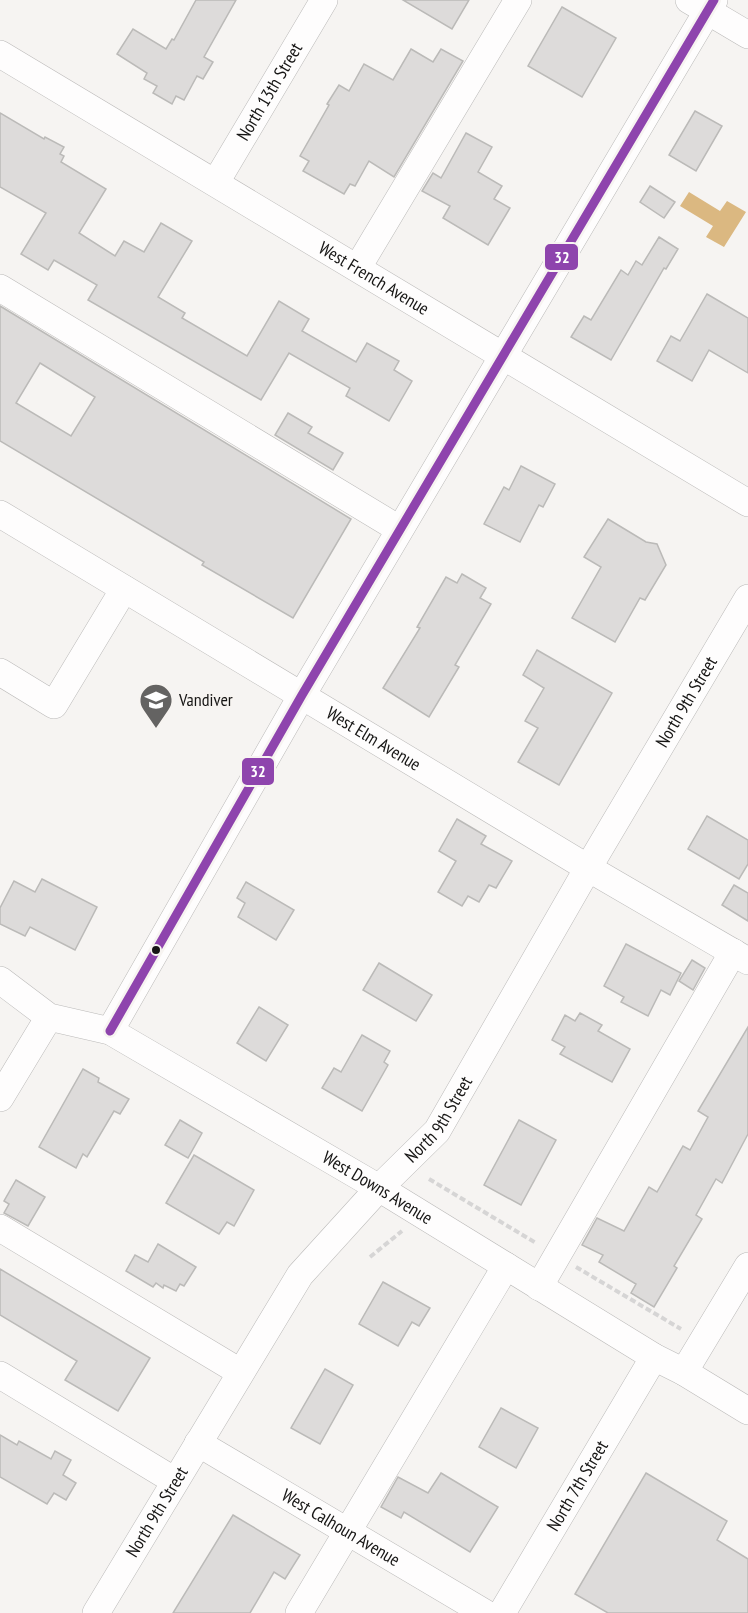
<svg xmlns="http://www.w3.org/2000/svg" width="748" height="1613" viewBox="0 0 748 1613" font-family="'PT Sans Narrow',sans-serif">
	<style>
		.water { fill: #dbb881 }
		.building { fill: #dddbda; stroke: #bbbab8; stroke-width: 1.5; fill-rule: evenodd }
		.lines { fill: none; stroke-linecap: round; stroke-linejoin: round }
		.minor-casing { stroke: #bbbab9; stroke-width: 28 }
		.path { stroke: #d6d5d5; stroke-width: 4; stroke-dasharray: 6 3; stroke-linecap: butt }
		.minor { stroke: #fefdfd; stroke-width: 27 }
		.bus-1-casing { stroke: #f7f4f1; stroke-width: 14 }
		.bus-1 { stroke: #8e44ad; stroke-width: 9 }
		.bus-dot { fill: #161514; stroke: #f7f4f1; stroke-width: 2 }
		.labels { text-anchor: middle; stroke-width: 5; stroke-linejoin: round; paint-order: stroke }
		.street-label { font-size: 18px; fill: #161514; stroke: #f7f4f1 }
		.poi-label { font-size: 18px; fill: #161514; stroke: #f7f4f1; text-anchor: start }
		.line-badge { stroke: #f7f4f1; stroke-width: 2 }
		.badge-label { font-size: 16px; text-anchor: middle; font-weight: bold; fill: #fff }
	</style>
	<rect width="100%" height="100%" fill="#f6f4f2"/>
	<path class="water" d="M689 192 720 211 727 201 746 212 724 247 706 237 713 226 680 206Z"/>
	<g class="building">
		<path d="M196 0H236L204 57 213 62 203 79 197 76 184 100 176 96 172 104 153 93 157 86 144 79 147 73 117 54 133 29 166 49 172 39 174 40Z"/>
		<path d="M403 0H469L452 29Z"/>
		<path d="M562 7 616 38 582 97 528 66Z"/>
		<path d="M411 49 433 62 441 49 463 61 394 177 369 161 355 186 350 184 344 194 303 171 309 161 300 156 329 105 327 104 339 85 349 91 364 64 393 80Z"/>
		<path d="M695 111 722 126 696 171 669 155Z"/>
		<path d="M0 113 44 139 45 137 64 147 60 154 64 156 61 162 106 189 79 233 115 256 124 241 144 252 161 223 192 241 158 297 185 313 182 318 247 356 279 301 309 319 302 331 356 362 367 343 399 361 394 370 412 381 389 421 346 396 350 388 289 353 261 400 88 300 97 285 54 260 48 270 21 254 46 213 0 187Z"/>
		<path d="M466 133 492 147 478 172 502 186 494 199 510 208 488 245 443 218 450 206 422 191 433 173 441 178Z"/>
		<path d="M650 186 675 202 664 218 640 202Z"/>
		<path d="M659 237 678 249 666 269 664 268 611 360 571 337 584 316 591 320 621 270 628 275 636 261 642 265Z"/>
		<path d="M707 294 748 318V373L709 350 692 381 657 361 671 336 680 341Z"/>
		<path d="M0 306 351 519 293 618 202 565 204 562 0 441ZM40 363 95 397 71 436 16 403Z"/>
		<path d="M288 413 312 427 308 433 343 453 333 470 275 435Z"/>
		<path d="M521 466 555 484 543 507 539 505 520 542 484 524 504 487 509 490Z"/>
		<path d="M608 519 646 542 657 544 666 565 645 600 640 598 615 642 572 618 601 567 584 557Z"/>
		<path d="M462 574 486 588 480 598 491 604 455 665 459 667 429 717 383 688 420 628 417 627 446 577 457 583Z"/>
		<path d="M537 650 612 693 559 785 518 762 538 728 525 721 544 688 523 675Z"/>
		<path d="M707 816 748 840V864L739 879 688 849Z"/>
		<path d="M457 819 486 836 481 844 512 861 496 888 489 885 479 902 468 896 462 906 438 892 456 861 439 851Z"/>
		<path d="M42 879 97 907 75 950 30 927 25 936 0 924V908L14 881 35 892Z"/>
		<path d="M246 882 294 910 276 940 238 917 245 903 237 898Z"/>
		<path d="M734 885 748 893V921L722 905Z"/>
		<path d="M626 944 681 973 670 995 661 990 648 1016 621 1002 624 997 604 986Z"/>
		<path d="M692 960 705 968 693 990 679 981Z"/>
		<path d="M379 963 432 995 416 1021 363 990Z"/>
		<path d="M259 1007 288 1025 266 1061 237 1043Z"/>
		<path d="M580 1013 602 1025 598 1031 630 1049 612 1082 560 1054 565 1047 552 1040 565 1015 575 1021Z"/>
		<path d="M748 1027V1134L722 1183 716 1179 696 1215 702 1219 674 1266 677 1268 654 1307 631 1293 636 1284 599 1262 603 1255 582 1245 597 1218 624 1231 649 1187 657 1192 683 1146 690 1150 708 1117 698 1111Z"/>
		<path d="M362 1035 390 1051 384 1062 388 1065 362 1111 322 1088 334 1068 341 1072Z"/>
		<path d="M83 1069 99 1078 98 1082 129 1099 120 1114 114 1111 87 1157 83 1154 76 1168 39 1147Z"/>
		<path d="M180 1120 202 1133 188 1158 165 1145Z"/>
		<path d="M519 1120 556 1140 521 1205 484 1185Z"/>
		<path d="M194 1155 254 1190 234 1226 227 1222 219 1234 166 1203Z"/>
		<path d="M16 1180 45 1197 28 1226 4 1213 9 1204 4 1201Z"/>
		<path d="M158 1244 196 1267 184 1286 180 1284 176 1291 164 1285 163 1288 156 1283 153 1287 126 1271 135 1255 148 1262Z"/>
		<path d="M0 1269 150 1358 118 1411 65 1380 77 1361 0 1315Z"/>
		<path d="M383 1282 430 1308 419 1326 412 1322 398 1346 359 1324Z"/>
		<path d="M325 1369 353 1385 320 1444 291 1428Z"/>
		<path d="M501 1408 538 1428 516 1468 479 1447Z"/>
		<path d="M0 1435 17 1445 19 1441 51 1459 55 1451 71 1460 63 1475 76 1483 66 1500 54 1493 47 1504 0 1477Z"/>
		<path d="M441 1473 498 1507 470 1552 404 1512 401 1518 381 1507 398 1477 428 1493Z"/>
		<path d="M646 1473 727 1521 717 1540 748 1559V1613H608L575 1594Z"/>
		<path d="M233 1515 300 1555 285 1579 274 1572 250 1613H173Z"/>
	</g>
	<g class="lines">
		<defs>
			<g id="minor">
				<path d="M689 0 748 35"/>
				<path id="s1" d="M0 54 748 503"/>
				<path id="s2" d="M216 182 324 0"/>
				<path d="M358 267 518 0"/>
				<path d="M0 288 399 529"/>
				<path id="s3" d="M0 514 588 868 748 961"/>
				<path d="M0 672 54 705 124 589"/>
				<path id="s4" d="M0 980 49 1017 110 1031 379 1188 654 1357 684 1372 748 1411"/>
				<path d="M110 1031 302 695 714 0"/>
				<path d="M0 1098 49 1017"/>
				<path d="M0 1228 240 1372"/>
				<path d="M539 1287 733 952"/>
				<path d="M684 1372 748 1266"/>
				<path d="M0 1375 175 1481"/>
				<path id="s5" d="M198 1443 485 1613"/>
				<path id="s6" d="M96 1613 300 1275 379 1188 437 1131 588 868 748 598"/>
				<path d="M299 1613 506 1266"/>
				<path id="s7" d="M502 1613 654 1357"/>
			</g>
		</defs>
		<use href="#minor" class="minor-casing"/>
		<g class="path">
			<path d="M429 1179 536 1243"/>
			<path d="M370 1257 402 1231"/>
			<path d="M576 1267 681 1329"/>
		</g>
		<use href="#minor" class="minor"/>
		<defs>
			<path id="bus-1" d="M110 1031 302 695 714 0"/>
		</defs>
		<use href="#bus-1" class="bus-1-casing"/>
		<use href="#bus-1" class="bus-1"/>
	</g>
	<defs>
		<symbol id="school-pin" viewBox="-11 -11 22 30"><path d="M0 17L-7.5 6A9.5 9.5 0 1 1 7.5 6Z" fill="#646362" stroke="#f7f4f1"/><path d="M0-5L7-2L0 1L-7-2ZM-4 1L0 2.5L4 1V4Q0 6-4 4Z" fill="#fff"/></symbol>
	</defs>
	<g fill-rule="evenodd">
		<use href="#school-pin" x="137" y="681" width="38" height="52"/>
	</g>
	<circle class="bus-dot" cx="156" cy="950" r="5"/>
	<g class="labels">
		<g class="street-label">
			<text dy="6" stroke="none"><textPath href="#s2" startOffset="105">North 13th Street</textPath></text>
			<text dy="6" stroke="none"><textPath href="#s1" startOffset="436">West French Avenue</textPath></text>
			<text dy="6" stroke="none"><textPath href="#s6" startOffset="1090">North 9th Street</textPath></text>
			<text dy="6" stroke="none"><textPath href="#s3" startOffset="436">West Elm Avenue</textPath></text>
			<text dy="6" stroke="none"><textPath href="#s6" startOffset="604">North 9th Street</textPath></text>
			<text dy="6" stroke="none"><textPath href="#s4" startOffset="434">West Downs Avenue</textPath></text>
			<text dy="6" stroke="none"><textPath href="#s7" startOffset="148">North 7th Street</textPath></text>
			<text dy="6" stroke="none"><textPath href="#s6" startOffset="118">North 9th Street</textPath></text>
			<text dy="6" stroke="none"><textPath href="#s5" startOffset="166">West Calhoun Avenue</textPath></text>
		</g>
		<g class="poi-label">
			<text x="179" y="706">Vandiver</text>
		</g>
	</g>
	<g class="line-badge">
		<rect x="544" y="243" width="35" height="28" rx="6" fill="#8e44ad"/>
		<rect x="241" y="757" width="34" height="29" rx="6" fill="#8e44ad"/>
	</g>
	<g class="badge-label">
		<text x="562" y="263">32</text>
		<text x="258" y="777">32</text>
	</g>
</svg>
